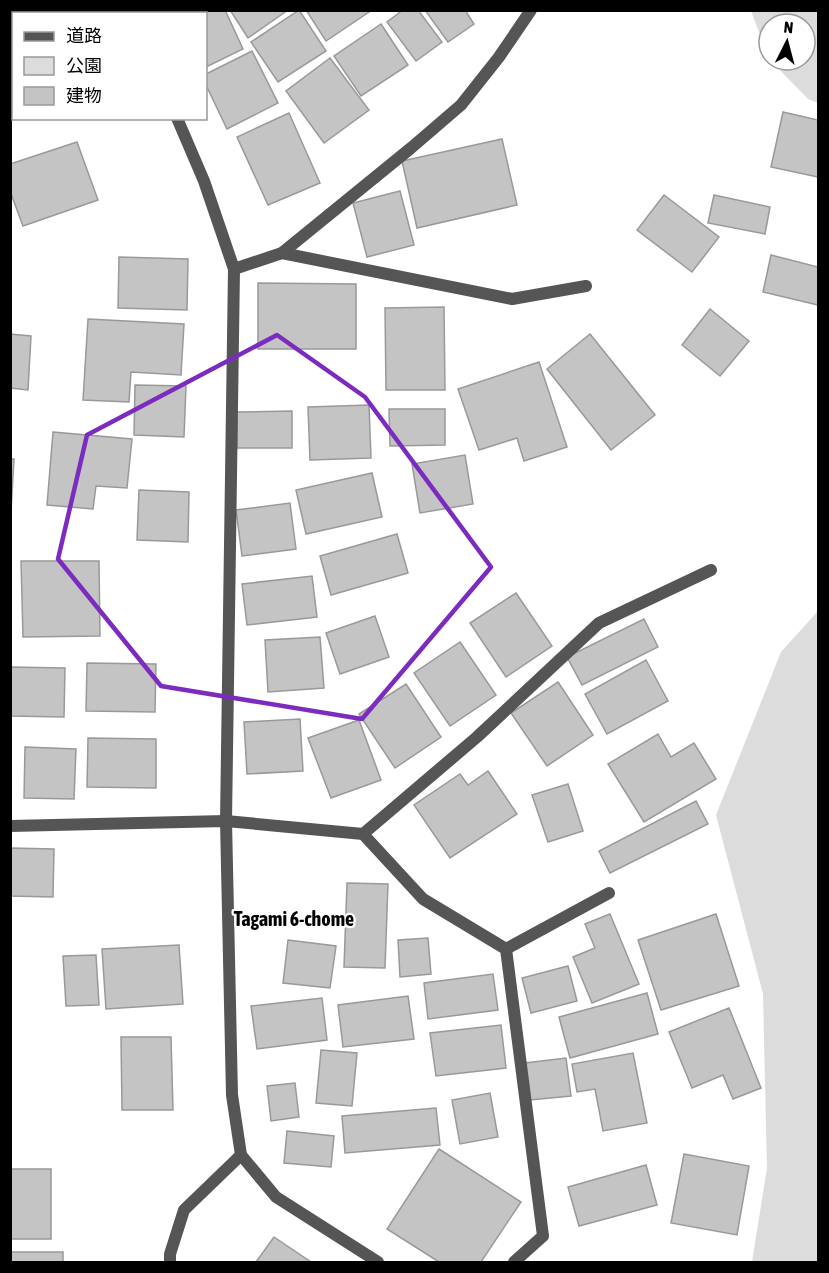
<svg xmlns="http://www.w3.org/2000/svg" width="829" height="1273" viewBox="0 0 829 1273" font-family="'Asap Condensed','Noto Sans JP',sans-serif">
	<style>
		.green { fill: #dcdcdc }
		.building { fill: #c4c4c4; stroke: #999; stroke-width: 1.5 }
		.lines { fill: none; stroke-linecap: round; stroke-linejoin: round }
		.service { stroke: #555; stroke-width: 12 }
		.minor { stroke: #555; stroke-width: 12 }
		.marked { fill: none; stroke: #7b2cbf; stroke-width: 4.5; stroke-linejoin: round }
		.labels { text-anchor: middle; stroke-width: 4.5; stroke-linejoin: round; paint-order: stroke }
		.neighbourhood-label { font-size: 20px; font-weight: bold; fill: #000; stroke: #fff }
	</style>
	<rect width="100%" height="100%" fill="#fff"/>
	<g class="green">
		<path d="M751 11H818V103L808 99 770 60H805V24H769V58Z"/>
		<path d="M818 611V1262H752L767 1168 763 994 716 815 781 652Z"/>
	</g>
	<g class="building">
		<path d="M10 10H59L61 14H14V69L11 70Z"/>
		<path d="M199 10H225L243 49 206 67V14H192Z"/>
		<path d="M230 10H288L248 38Z"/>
		<path d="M299 10 326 51 278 82 251 42Z"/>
		<path d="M306 10H372L326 41Z"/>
		<path d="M403 10H418L442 42 416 61 387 22Z"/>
		<path d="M425 10H465L474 24 448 42Z"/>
		<path d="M381 24 408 65 361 96 334 56Z"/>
		<path d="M252 51 278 103 227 129 206 85V74Z"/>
		<path d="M330 58 369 110 324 143 286 91Z"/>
		<path d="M783 112 818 120V177L771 167Z"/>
		<path d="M289 113 320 183 268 205 237 137Z"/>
		<path d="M502 139 517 205 417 228 402 161Z"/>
		<path d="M77 142 98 200 23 226 10 191V164Z"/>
		<path d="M400 191 414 245 367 257 353 203Z"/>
		<path d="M664 195 719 237 692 272 637 230Z"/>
		<path d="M714 195 770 207 765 234 708 223Z"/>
		<path d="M771 255 818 267V305L763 292Z"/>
		<path d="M119 257 188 259 187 310 118 308Z"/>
		<path d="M258 283 356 284V349H258Z"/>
		<path d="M444 307 445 390H386L385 308Z"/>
		<path d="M710 309 749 341 720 376 682 345Z"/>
		<path d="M88 319 184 324 181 375 131 372 129 402 83 400Z"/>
		<path d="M10 334 31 336 28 390 10 388Z"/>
		<path d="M590 334 655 415 611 450 547 369Z"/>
		<path d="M539 362 567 447 524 461 517 438 479 450 458 389Z"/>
		<path d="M135 385 186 386 184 437 134 435Z"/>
		<path d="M369 405 371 458 310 460 308 407Z"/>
		<path d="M389 409H445V445L390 446Z"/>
		<path d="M292 411V448H237V412Z"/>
		<path d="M53 432 132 439 127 488 96 486 93 509 47 505Z"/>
		<path d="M465 455 473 504 420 513 412 464Z"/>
		<path d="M10 459H14L11 511H10Z"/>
		<path d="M372 473 382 517 306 534 296 490Z"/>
		<path d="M139 490 189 492 188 542 137 540Z"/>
		<path d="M290 503 296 549 242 556 236 510Z"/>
		<path d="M397 534 408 573 331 595 320 556Z"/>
		<path d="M21 561H99L100 636 23 637Z"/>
		<path d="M312 576 317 617 247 625 242 584Z"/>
		<path d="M516 593 552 646 506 677 470 623Z"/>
		<path d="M375 616 389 657 340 674 326 633Z"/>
		<path d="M644 619 658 647 582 685 567 657Z"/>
		<path d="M320 637 324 688 268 692 265 640Z"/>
		<path d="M460 642 496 695 450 726 414 673Z"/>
		<path d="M646 660 668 701 607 734 585 694Z"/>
		<path d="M87 663 156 664 155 712 86 711Z"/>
		<path d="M10 667 65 668 64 717 10 716Z"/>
		<path d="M558 682 593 735 547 766 511 713Z"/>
		<path d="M406 684 441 737 395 768 359 714Z"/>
		<path d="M300 719 303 771 247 774 244 722Z"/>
		<path d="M359 720 381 780 331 798 308 738Z"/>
		<path d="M658 734 671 757 694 743 716 779 644 822 608 764Z"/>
		<path d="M88 738 156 739V788L87 787Z"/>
		<path d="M25 747 76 749 74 799 24 798Z"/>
		<path d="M488 771 517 814 450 858 414 805 460 774 468 785Z"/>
		<path d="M568 784 583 831 548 842 532 795Z"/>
		<path d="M696 801 708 824 610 873 599 851Z"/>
		<path d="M10 848 54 849 53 897 10 896Z"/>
		<path d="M347 883 388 884 385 968 344 967Z"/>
		<path d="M610 914 639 984 592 1003 573 957 595 948 585 924Z"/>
		<path d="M716 914 739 986 661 1010 638 940Z"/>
		<path d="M428 938 431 974 400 977 398 940Z"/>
		<path d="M288 940 336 946 330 988 283 983Z"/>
		<path d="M179 945 183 1004 106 1009 102 949Z"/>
		<path d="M96 955 99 1005 66 1006 63 956Z"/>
		<path d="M568 966 577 1001 531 1013 522 978Z"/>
		<path d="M493 974 498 1010 428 1019 424 983Z"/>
		<path d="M647 993 658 1034 570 1058 559 1017Z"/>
		<path d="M408 996 414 1039 343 1047 338 1005Z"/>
		<path d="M322 998 327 1040 257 1049 251 1006Z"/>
		<path d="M729 1008 761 1088 733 1099 723 1075 692 1088 669 1032Z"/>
		<path d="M501 1025 506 1068 436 1076 430 1033Z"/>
		<path d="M121 1037H171L173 1110H122Z"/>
		<path d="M321 1050 357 1053 352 1106 316 1103Z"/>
		<path d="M633 1053 647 1123 603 1131 595 1089 577 1092 572 1064Z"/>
		<path d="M566 1058 571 1096 530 1100 525 1063Z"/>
		<path d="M295 1083 299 1117 271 1121 267 1086Z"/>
		<path d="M490 1093 498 1137 460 1144 452 1100Z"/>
		<path d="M436 1108 440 1145 345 1153 342 1116Z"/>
		<path d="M287 1131 334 1136 331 1167 284 1163Z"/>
		<path d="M439 1149 521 1202 481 1262H439L387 1229Z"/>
		<path d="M684 1154 749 1166 737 1235 671 1223Z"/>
		<path d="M646 1165 657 1205 579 1226 568 1187Z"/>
		<rect x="10" y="1169" width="41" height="70"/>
		<path d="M274 1237 311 1262H256Z"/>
		<rect x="10" y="1252" width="53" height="10"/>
	</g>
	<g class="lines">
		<g class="service">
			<path d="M10 826 226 821 363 834 423 899 506 949 543 1236 514 1262"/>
			<path d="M363 834 477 737 599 623 711 570"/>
			<path d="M506 949 609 893"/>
		</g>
		<g class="minor">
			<path d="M114 10 116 14"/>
			<path d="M177 118 204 181 234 269 226 821 232 1095 241 1155 276 1197 378 1262"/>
			<path d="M282 253 512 299 586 286"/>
			<path d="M234 269 282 253 411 148 461 105 499 57 531 10"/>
			<path d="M170 1262V1254L184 1210 241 1155"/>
		</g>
	</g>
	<path class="marked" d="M277 335 365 397 491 567 362 719 161 686 58 559 87 435Z"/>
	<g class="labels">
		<g class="neighbourhood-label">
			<text x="294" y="926">Tagami 6-chome</text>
		</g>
	</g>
	<rect width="829" height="1273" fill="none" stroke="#000000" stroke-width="24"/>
	<rect x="12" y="12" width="195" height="108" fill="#ffffff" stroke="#999999" stroke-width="1.5"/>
	<rect x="24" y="32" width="30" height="9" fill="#555555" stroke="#999999" stroke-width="1.5"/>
	<text x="66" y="42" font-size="18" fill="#000000">道路</text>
	<rect x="24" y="57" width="30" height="18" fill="#dcdcdc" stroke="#999999" stroke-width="1.5"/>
	<text x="66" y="72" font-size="18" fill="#000000">公園</text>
	<rect x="24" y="87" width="30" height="18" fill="#c4c4c4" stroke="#999999" stroke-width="1.5"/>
	<text x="66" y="102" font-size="18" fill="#000000">建物</text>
	<g transform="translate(787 42) rotate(6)"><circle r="28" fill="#ffffff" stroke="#999999" stroke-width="1.5"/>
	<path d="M0-4.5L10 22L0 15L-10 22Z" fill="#000000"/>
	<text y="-9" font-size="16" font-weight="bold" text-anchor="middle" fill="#000000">N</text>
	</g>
</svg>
